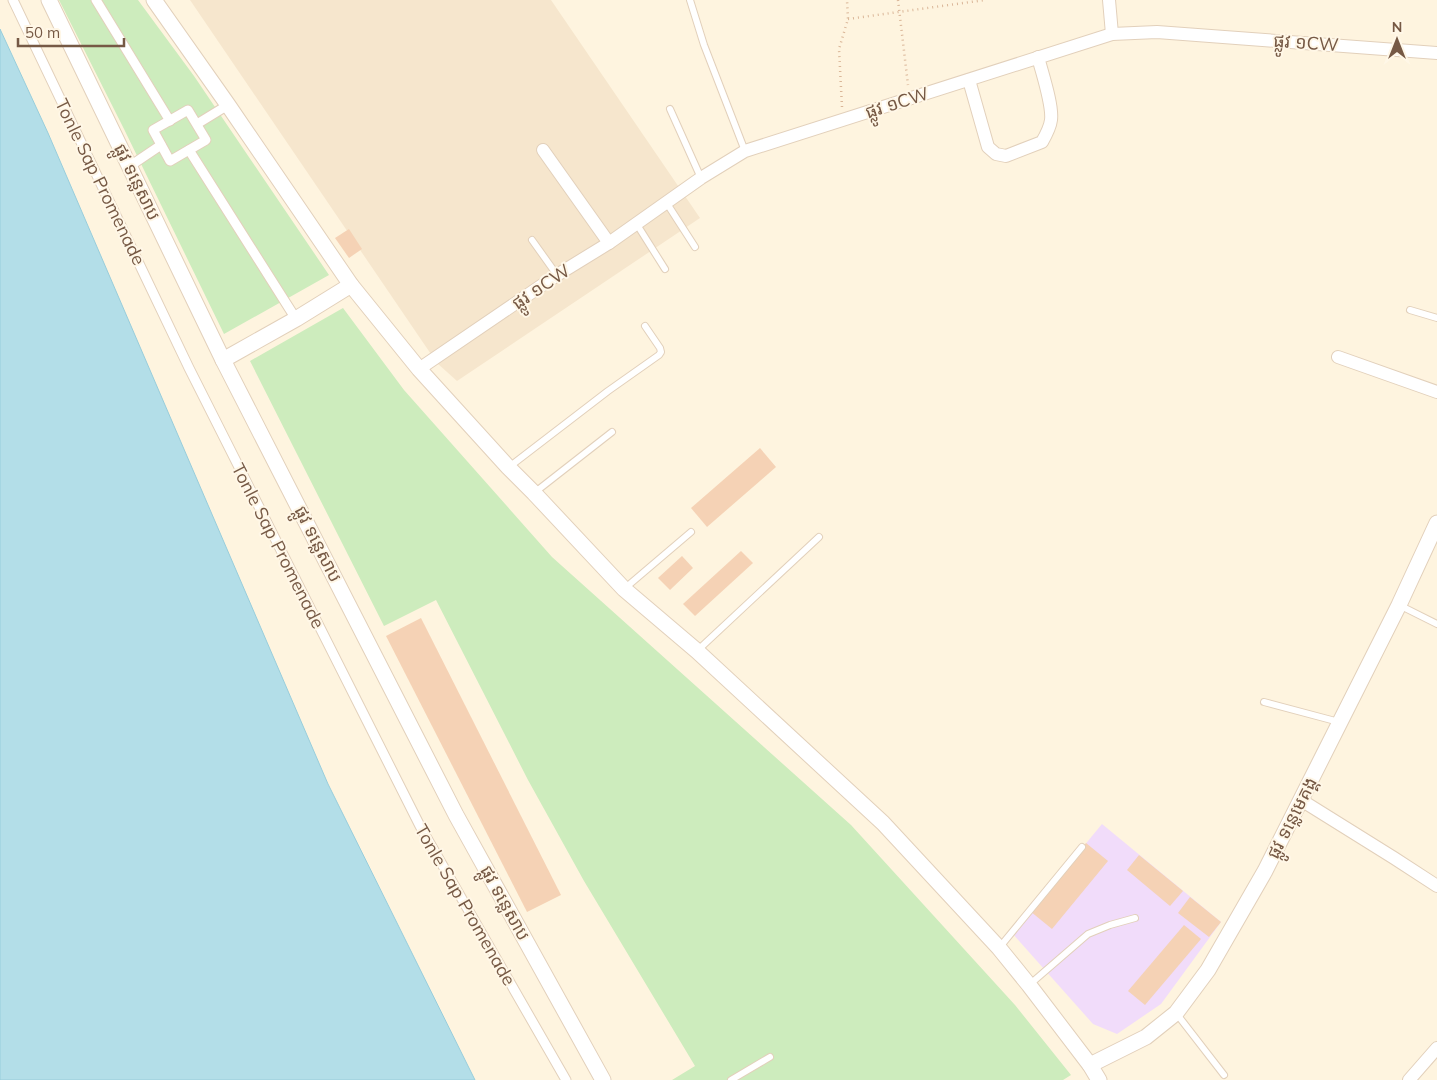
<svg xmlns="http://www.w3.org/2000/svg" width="1437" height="1080" viewBox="0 0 1437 1080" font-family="Mulish,'Noto Sans Khmer',sans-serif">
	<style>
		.residential { fill: #f6e6cd }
		.education { fill: #f1dcfa }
		.green { fill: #cdecbd }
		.water { fill: #b3dee8; stroke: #98cddb }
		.building { fill: #f5d2b5 }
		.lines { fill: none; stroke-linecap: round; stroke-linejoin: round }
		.service-casing { stroke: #e2d0bb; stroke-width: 8 }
		.pedestrian-casing { stroke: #e2d0bb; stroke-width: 11 }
		.minor-casing { stroke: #e2d0bb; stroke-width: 14 }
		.tertiary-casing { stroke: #e2d0bb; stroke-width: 17 }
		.path { stroke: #dab698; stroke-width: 2.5; stroke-dasharray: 1 4; stroke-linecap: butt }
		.service { stroke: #fff; stroke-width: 6 }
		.pedestrian { stroke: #fff; stroke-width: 9 }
		.minor { stroke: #fff; stroke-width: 12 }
		.tertiary { stroke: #fff; stroke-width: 15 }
		.labels { text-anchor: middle; stroke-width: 4; stroke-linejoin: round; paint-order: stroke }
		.street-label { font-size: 18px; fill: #765945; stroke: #fff7e7 }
	</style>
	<rect width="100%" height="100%" fill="#fef4df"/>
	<path class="residential" d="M190 0H551L700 218 457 381 437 363Z"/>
	<path class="education" d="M1102 824 1221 922 1161 1004 1117 1034 1093 1024 1012 933Z"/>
	<g class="green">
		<path d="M59 0H138L194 76 329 275 224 334 124 129Z"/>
		<path d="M343 308 404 390 552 557 851 825 1015 1005 1071 1075 1063 1080H672L695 1066 584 881 528 780 436 600 384 626 250 361Z"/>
	</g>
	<path class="water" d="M0 29 48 133 328 784 475 1080H0Z"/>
	<g class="building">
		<path d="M349 229 362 249 349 258 335 238Z"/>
		<path d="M760 448 776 467 707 527 691 508Z"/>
		<path d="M741 551 753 563 695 616 683 604Z"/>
		<path d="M682 556 693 568 670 590 658 578Z"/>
		<path d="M421 618 561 895 527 912 386 636Z"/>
		<path d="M1086 843 1108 861 1052 929 1030 911Z"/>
		<path d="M1139 855 1183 891 1170 906 1127 870Z"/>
		<path d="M1190 897 1221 922 1209 937 1178 913Z"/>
		<path d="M1184 925 1201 939 1145 1005 1128 991Z"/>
	</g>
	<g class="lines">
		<defs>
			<g id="service">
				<path d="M690 0 704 45 745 151"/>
				<path d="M670 109 701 178"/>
				<path d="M666 202 695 247"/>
				<path d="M636 223 665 269"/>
				<path d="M532 240 557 275"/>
				<path d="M1410 310 1437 318"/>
				<path d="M509 467 608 391 659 355 661 352 660 348 645 326"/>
				<path d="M534 493 612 432"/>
				<path d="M624 589 691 532"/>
				<path d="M1399 605 1437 624"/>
				<path d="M698 650 819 537"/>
				<path d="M1264 702 1339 722"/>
				<path d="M999 948 1082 847"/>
				<path d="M1029 985 1088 934 1110 925 1135 918"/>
				<path d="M1176 1013 1224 1075"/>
				<path d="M731 1080 770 1057"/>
			</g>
			<g id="pedestrian">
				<path d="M13 0 189 368 420 826 566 1080"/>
				<path d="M96 0 170 121"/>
				<path d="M188 110 206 140 170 161 153 130Z"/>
				<path d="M197 124 228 105"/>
				<path d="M189 150 296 319"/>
				<path d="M130 166 161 145"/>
			</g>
			<g id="minor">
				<path d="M1109 0 1112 34"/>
				<path d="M969 80 988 147 996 154 1006 156 1042 142C1046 135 1050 128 1051 120 1053 105 1042 73 1038 57"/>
				<path d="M543 150 609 243"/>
				<path d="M1338 357 1437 392"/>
				<path d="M419 369 557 275 609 243 701 178 745 151 1112 34 1157 32 1437 53"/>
				<path d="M1301 800 1394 858 1437 886"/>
				<path d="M1409 1080 1437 1048"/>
			</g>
			<g id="tertiary">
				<path d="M49 0 223 360 456 815 603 1080"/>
				<path d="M154 0 228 105 351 285 419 369 508 467 534 493 624 589 697 651 883 823 999 948 1029 985 1090 1065 1099 1080"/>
				<path d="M223 360 296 319 351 285"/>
				<path d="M1090 1065 1146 1037 1176 1013 1208 970 1265 871 1399 605 1437 523"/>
			</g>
		</defs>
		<use href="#service" class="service-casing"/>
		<use href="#pedestrian" class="pedestrian-casing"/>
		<use href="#minor" class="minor-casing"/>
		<use href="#tertiary" class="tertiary-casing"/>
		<g class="path">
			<path d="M898 0 908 85"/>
			<path d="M848 19 985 0"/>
			<path d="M842 107 839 49 848 19 847 0"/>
		</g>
		<use href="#service" class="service"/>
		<use href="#pedestrian" class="pedestrian"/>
		<use href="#minor" class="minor"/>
		<use href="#tertiary" class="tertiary"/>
	</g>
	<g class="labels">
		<g class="street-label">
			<text transform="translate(1306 43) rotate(4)" y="6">ផ្លូវ ១CW</text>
			<text transform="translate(897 103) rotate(-18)" y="6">ផ្លូវ ១CW</text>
			<text transform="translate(100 182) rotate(64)" y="6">Tonle Sap Promenade</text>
			<text transform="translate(137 182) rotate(64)" y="6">ផ្លូវ ទន្លេសាប</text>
			<text transform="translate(541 287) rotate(-34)" y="6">ផ្លូវ ១CW</text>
			<text transform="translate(318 544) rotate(63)" y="6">ផ្លូវ ទន្លេសាប</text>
			<text transform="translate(278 546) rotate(63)" y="6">Tonle Sap Promenade</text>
			<text transform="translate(1292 818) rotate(-63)" y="6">ផ្លូវ ទន្លេមេគង្គ</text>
			<text transform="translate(505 903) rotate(61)" y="6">ផ្លូវ ទន្លេសាប</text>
			<text transform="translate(465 905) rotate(60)" y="6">Tonle Sap Promenade</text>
		</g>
	</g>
	<g transform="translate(1397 40)" stroke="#fff7e7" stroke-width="4" paint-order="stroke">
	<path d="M0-4L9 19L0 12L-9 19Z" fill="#765945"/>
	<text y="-8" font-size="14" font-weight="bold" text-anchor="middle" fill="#765945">N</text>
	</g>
	<path d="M18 38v8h106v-8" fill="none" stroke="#765945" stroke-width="2.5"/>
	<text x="25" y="38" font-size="15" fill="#765945" stroke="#fff7e7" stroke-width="4" paint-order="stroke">50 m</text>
</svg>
